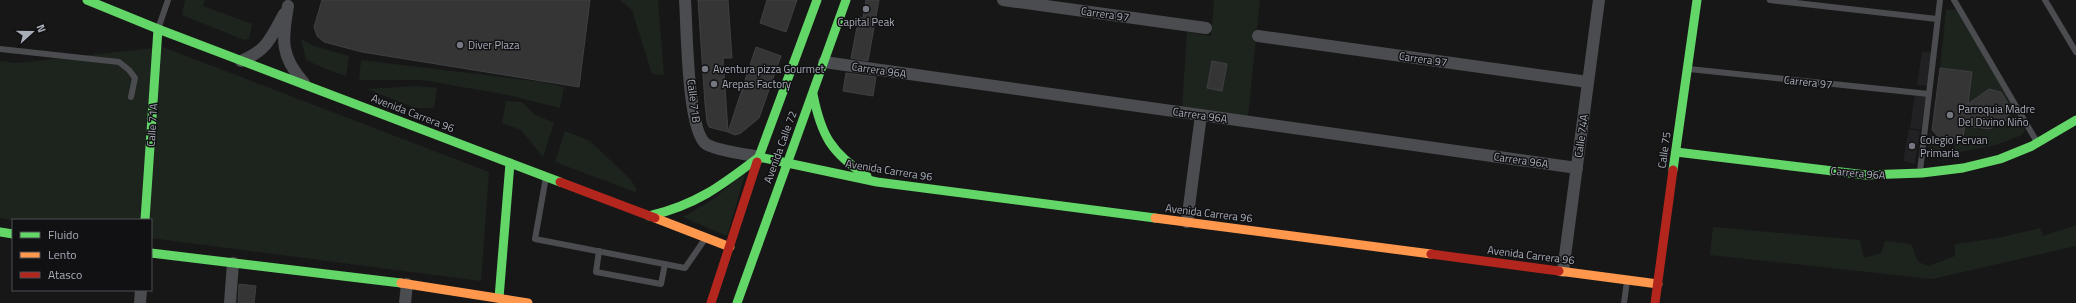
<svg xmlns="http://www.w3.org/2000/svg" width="2076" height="303" viewBox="0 0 2076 303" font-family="'Titillium Web',sans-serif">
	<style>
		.built { fill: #212123 }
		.green { fill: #1d241e; fill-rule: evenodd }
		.building { fill: #353536; stroke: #3f4043 }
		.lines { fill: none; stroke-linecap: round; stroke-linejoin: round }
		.lane { stroke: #4b4c50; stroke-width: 6 }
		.street { stroke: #4b4c50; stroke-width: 12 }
		.fast { stroke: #63d668; stroke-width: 9 }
		.slow { stroke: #ff974d; stroke-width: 9 }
		.jam { stroke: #b3261e; stroke-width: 9 }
		.poi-dot { fill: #757880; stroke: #111113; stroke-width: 1.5 }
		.labels { text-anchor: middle; stroke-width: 3; stroke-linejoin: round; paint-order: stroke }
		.street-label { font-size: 11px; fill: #a8adb8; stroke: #111113 }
		.poi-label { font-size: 11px; fill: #a8adb8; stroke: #111113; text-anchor: start }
	</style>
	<rect width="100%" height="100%" fill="#171717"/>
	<g class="built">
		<path d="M1922 51 1934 53 1928 86 1917 85Z"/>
		<path d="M1915 94 1926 96 1921 130 1910 128Z"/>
		<path d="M1909 129 1920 131 1915 164 1903 161Z"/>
	</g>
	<g class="green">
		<path d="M185 0H205L203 6 252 24 249 39 244 40 182 15Z"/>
		<path d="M620 0H658L664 75 652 74 632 10Z"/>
		<path d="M1214 0H1260L1248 117 1182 108 1187 32 1211 36Z"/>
		<path d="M1946 10H1956L2026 127 2022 135 1996 145 1955 153 1953 141 1963 136 1972 72 1940 68ZM1989 89 2001 91 2010 107 2008 121 1991 130 1979 129 1971 115 1973 100Z"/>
		<path d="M301 39 314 46 349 56 346 76 326 69 306 60Z"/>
		<path d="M163 47 489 172 481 281 151 238V220H13L0 218V61L17 63Z"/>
		<path d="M361 60 542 82 564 87 560 108 508 95 422 80H359Z"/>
		<path d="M417 86 437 88 434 108H415L367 89Z"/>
		<path d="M506 101 522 102 534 114 554 123 543 157 521 130 502 123Z"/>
		<path d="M565 131 590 141 630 179 637 189 635 192 555 162Z"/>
		<path d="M1930 132 1941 143V154L1928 156Z"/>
		<path d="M746 171 727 236 683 217 715 198Z"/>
		<path d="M2076 225V246L1932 279 1710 255 1713 227 1860 240 1864 258 1881 253 1885 241 1911 244 1918 262 1929 266 1955 256V244L1998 238 2040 228 2043 236Z"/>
	</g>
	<g class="building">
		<path d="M322 0H590L579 87 362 52 324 42 317 36 314 27Z"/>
		<path d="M698 0H728L732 58H723L728 132 709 127 707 122 705 104Z"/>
		<path d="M767 0H797L786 32 760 23Z"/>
		<path d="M866 0H879L868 61 851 58 859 17 863 18Z"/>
		<path d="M756 47 781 56 759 118 741 133 735 135 728 132Z"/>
		<path d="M1212 61 1227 64 1222 91 1207 88Z"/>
		<path d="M1940 68 1972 72 1968 104 1989 89 2001 92 2010 107 2007 120 1990 129 1965 126 1963 136 1953 141H1942L1932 130Z"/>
		<path d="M846 73 876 77 873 96 843 91Z"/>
		<path d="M239 284 256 286 254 303H238Z"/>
	</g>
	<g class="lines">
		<g class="lane">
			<path d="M1770 0 1937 19"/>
			<path d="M1954 0 2037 142"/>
			<path d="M2045 0 2076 52"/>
			<path d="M158 29 168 0"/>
			<path d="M0 49 119 62 129 70 135 78 131 97"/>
			<path d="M1689 69 1929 94"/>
			<path d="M1920 171 1940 0"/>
			<path d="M546 177 535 239 685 268 705 239"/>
			<path d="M599 251 596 272 661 284 665 264"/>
			<path d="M1624 303 1627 281"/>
		</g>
		<g class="street">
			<path d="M685 0C687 26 687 130 706 144 717 151 746 154 759 157"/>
			<path d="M1003 0 1206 28"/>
			<path d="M288 6C282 40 280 56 304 83"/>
			<path d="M1258 36 1588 82"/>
			<path d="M241 61C268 50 271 37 284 14"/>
			<path d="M824 62 1577 168"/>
			<path d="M1187 222 1201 115"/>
			<path d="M1563 271 1599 0"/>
			<path d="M140 303 141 290"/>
			<path d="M230 303 233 263"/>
			<path d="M405 303 407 284"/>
		</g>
		<g class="fast">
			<path d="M87 0 158 29 560 182"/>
			<path d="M813 94C821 135 831 153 867 176"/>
			<path d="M1676 152 1866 175 1922 173 1963 168 2000 159 2032 146 2076 120"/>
			<path d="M759 157 877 182 1155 218"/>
			<path d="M757 162 817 0"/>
			<path d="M1673 170 1697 0"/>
			<path d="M649 216C696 205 721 186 759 157"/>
			<path d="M145 220 158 29"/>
			<path d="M0 232 13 234"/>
			<path d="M151 253 401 283"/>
			<path d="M499 298 510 163"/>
			<path d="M737 303 846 0"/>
		</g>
		<g class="slow">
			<path d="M655 218 730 247"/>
			<path d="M1155 218 1431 254"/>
			<path d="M1559 271 1658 284"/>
			<path d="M401 283 528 303"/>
		</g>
		<g class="jam">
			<path d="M560 182 655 218"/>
			<path d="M1431 254 1559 271"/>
			<path d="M711 303 757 162"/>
			<path d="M1655 303 1673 170"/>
		</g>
	</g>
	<g class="poi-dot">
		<circle cx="866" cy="9" r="4"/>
		<circle cx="460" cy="45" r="4"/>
		<circle cx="705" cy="69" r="4"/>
		<circle cx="714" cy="84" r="4"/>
		<circle cx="1950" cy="115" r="4"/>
		<circle cx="1912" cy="146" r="4"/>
	</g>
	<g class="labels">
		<g class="street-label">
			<text transform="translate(1105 14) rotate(8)" y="4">Carrera 97</text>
			<text transform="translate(1423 59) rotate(8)" y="4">Carrera 97</text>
			<text transform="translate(879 70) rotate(8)" y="4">Carrera 96A</text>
			<text transform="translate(1808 82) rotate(6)" y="4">Carrera 97</text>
			<text transform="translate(694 101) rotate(83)" y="4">Calle 71B</text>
			<text transform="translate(413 113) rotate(21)" y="4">Avenida Carrera 96</text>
			<text transform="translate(1200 115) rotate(8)" y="4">Carrera 96A</text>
			<text transform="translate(152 125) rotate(-86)" y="4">Calle 71A</text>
			<text transform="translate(1581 136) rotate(-82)" y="4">Calle 74A</text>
			<text transform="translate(780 147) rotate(-70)" y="4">Avenida Calle 72</text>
			<text transform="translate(1664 150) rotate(-82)" y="4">Calle 75</text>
			<text transform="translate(1521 160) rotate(8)" y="4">Carrera 96A</text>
			<text transform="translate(889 170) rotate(9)" y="4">Avenida Carrera 96</text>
			<text transform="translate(1858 173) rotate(5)" y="4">Carrera 96A</text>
			<text transform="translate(1209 213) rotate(7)" y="4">Avenida Carrera 96</text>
			<text transform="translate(1531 255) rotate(7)" y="4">Avenida Carrera 96</text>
		</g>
		<g class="poi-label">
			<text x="866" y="26" text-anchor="middle">Capital Peak</text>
			<text x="468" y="49">Diver Plaza</text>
			<text x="713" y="73">Aventura pizza Gourmet</text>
			<text x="722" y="88">Arepas Factory</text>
			<text x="1958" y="113">Parroquia Madre<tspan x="1958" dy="13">Del Divino Niño</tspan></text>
			<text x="1920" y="144">Colegio Fervan<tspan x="1920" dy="13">Primaria</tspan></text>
		</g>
	</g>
	<rect x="12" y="219" width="140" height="72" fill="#111113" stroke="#4d4f55"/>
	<rect x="20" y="232" width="20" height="6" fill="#63d668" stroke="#4d4f55"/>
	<text x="48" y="239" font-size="12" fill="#a8adb8">Fluido</text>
	<rect x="20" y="252" width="20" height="6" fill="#ff974d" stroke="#4d4f55"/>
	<text x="48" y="259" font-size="12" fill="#a8adb8">Lento</text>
	<rect x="20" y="272" width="20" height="6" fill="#b3261e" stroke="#4d4f55"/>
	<text x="48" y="279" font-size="12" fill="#a8adb8">Atasco</text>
	<g transform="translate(32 32) rotate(69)" stroke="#111113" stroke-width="3" paint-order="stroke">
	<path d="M0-3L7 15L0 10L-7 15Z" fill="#a8adb8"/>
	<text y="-6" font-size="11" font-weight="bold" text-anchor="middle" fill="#a8adb8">N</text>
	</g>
</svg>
